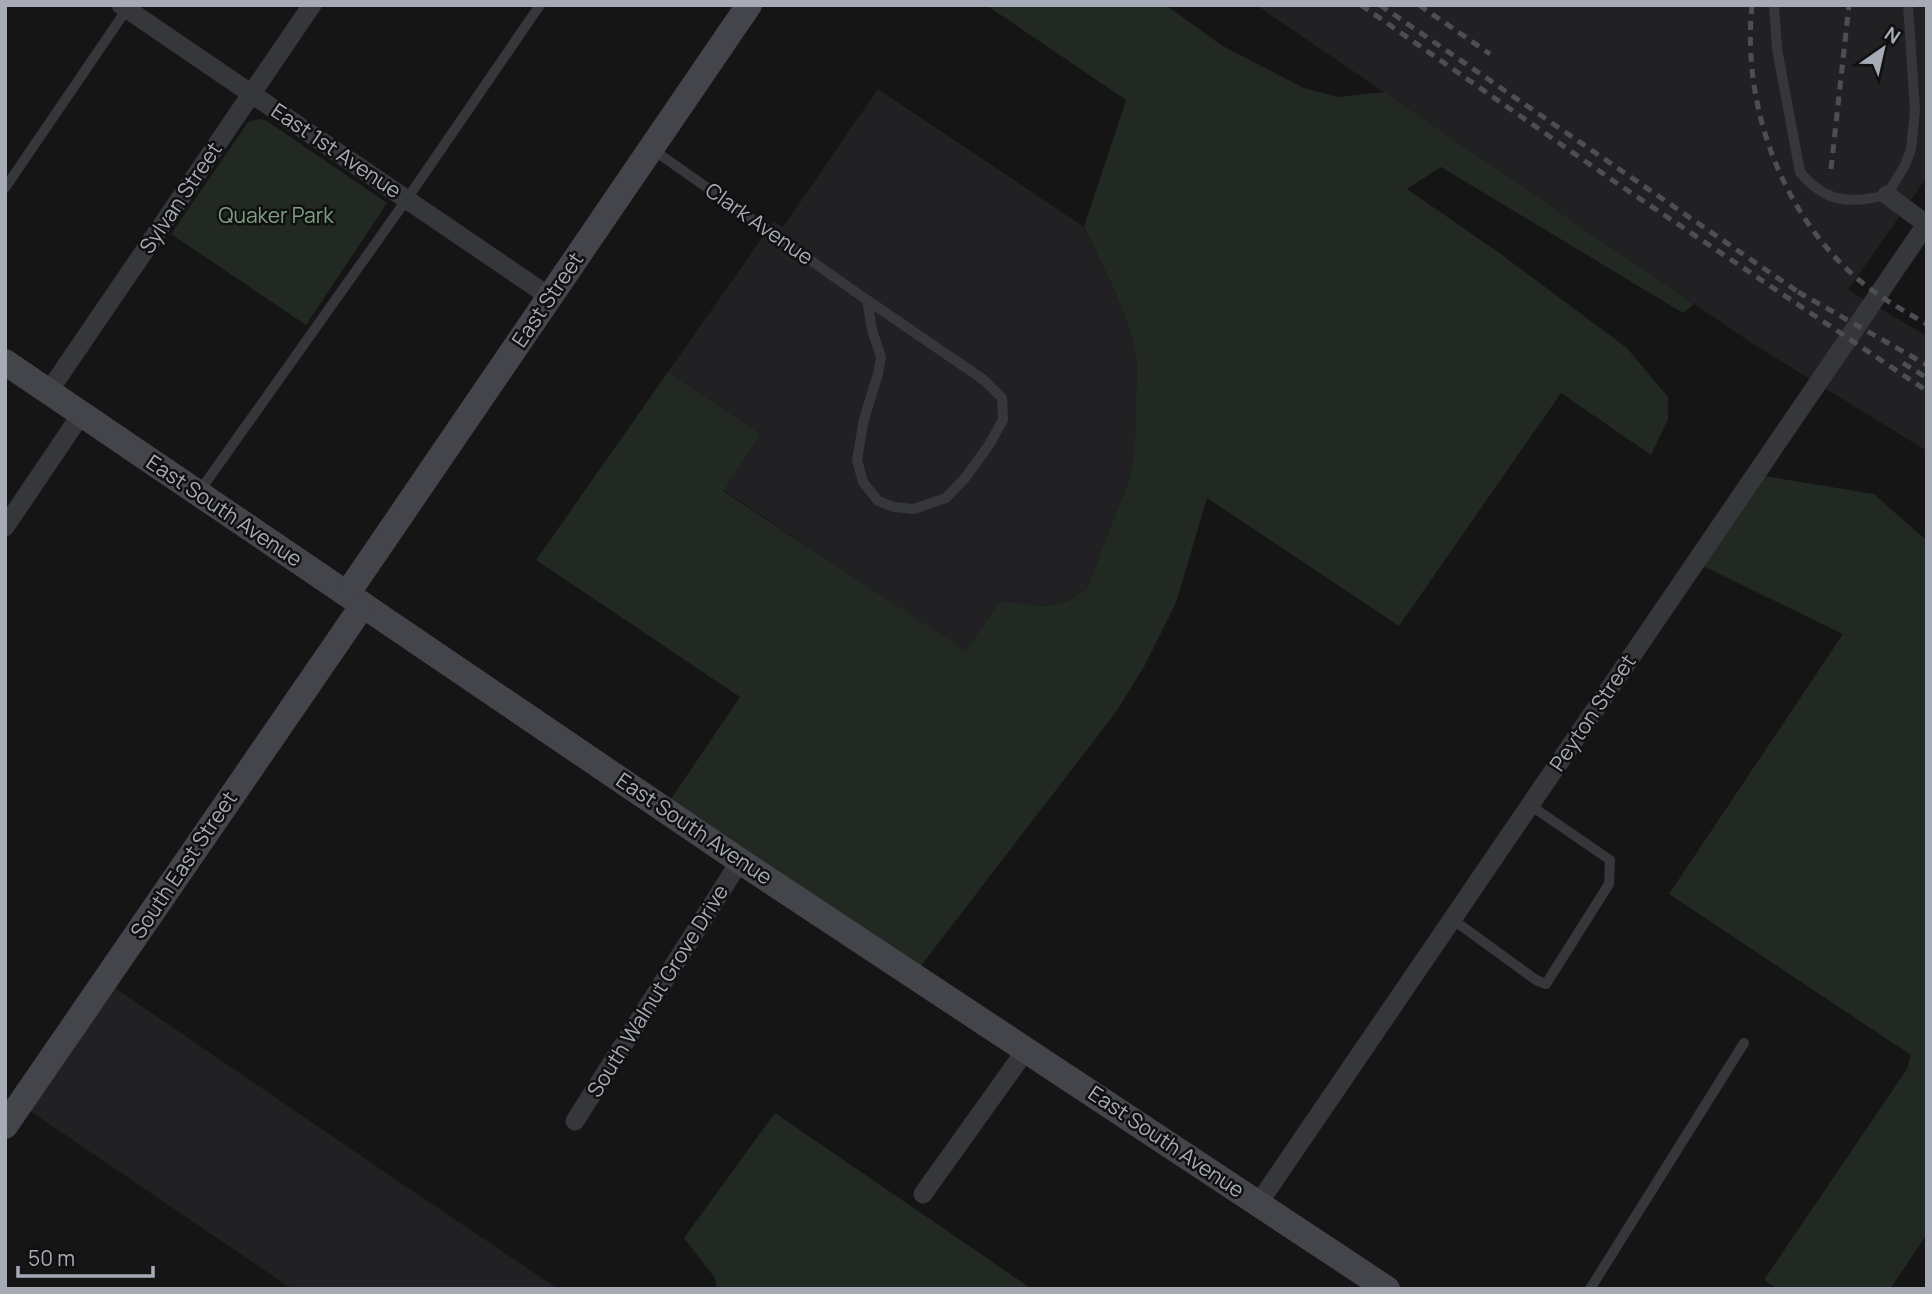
<svg xmlns="http://www.w3.org/2000/svg" width="1932" height="1294" viewBox="0 0 1932 1294" font-family="Manrope,sans-serif">
	<style>
		.built { fill: #212123 }
		.green { fill: #212922 }
		.lines { fill: none; stroke-linecap: round; stroke-linejoin: round }
		.lane { stroke: #36373b; stroke-width: 10 }
		.street { stroke: #36373b; stroke-width: 19 }
		.secondary { stroke: #44454b; stroke-width: 26 }
		.rail { stroke: #4d4e54; stroke-width: 5; stroke-dasharray: 9 7; stroke-linecap: butt }
		.labels { text-anchor: middle; stroke-width: 5; stroke-linejoin: round; paint-order: stroke }
		.street-label { font-size: 21px; fill: #a7abb6; stroke: #101011 }
		.park-label { font-size: 21px; fill: #7fa083; stroke: #101011 }
	</style>
	<rect width="100%" height="100%" fill="#151516"/>
	<g class="built">
		<path d="M1256 5H1927V177L1848 290 1927 336V451L1753 344Z"/>
		<path d="M878 89 1084 227 1113 287 1129 327 1137 360 1135 438 1130 477 1086 590 1068 601 1044 606 1000 601 966 652 723 490 761 434 668 372 774 221 783 227Z"/>
		<path d="M115 988 389 1175 558 1289H292L30 1111Z"/>
	</g>
	<g class="green">
		<path d="M986 5H1166L1221 45 1304 88 1338 97 1384 92 1694 304 1683 313 1441 167 1407 189 1498 252 1627 348 1668 397V419L1651 455 1561 393 1399 626 1207 498 1176 603 1145 665 1116 712 920 967 671 799 740 697 536 560 668 372 761 434 723 491 966 651 1000 601 1044 606 1068 601 1086 590 1130 477 1135 438 1137 360 1129 327 1113 287 1084 227 1126 100Z"/>
		<path d="M261 119 267 121 387 203 306 325 171 234 246 125 250 121Z"/>
		<path d="M1765 476 1874 494 1927 541V1234L1890 1289H1778L1764 1280 1907 1069 1911 1055 1669 894 1843 634 1701 565Z"/>
		<path d="M775 1113 1032 1289H717L715 1278 684 1238Z"/>
	</g>
	<g class="lines">
		<g class="lane">
			<path d="M1774 5 1777 49 1800 172C1825 203 1850 204 1887 195L1905 165 1911 149 1915 111 1908 5"/>
			<path d="M652 149 867 300"/>
			<path d="M5 188 129 6"/>
			<path d="M867 300 984 380 1002 398 1003 420 989 445 965 478 946 498 914 509 894 507 878 501 863 482 857 460 864 419 878 374 881 357 872 330Z"/>
			<path d="M199 492 407 199 540 5"/>
			<path d="M1452 919 1536 980 1546 984 1609 884 1610 860 1530 805"/>
			<path d="M1590 1289 1744 1043"/>
		</g>
		<g class="street">
			<path d="M121 5 550 297"/>
			<path d="M1887 195 1926 224"/>
			<path d="M49 391 312 5"/>
			<path d="M5 527 82 413"/>
			<path d="M575 1121 740 861"/>
			<path d="M923 1194 1026 1050"/>
			<path d="M1258 1204 1927 223"/>
		</g>
		<g class="secondary">
			<path d="M5 362 740 861 1387 1289"/>
			<path d="M347 594 749 5"/>
			<path d="M5 1126 363 605"/>
		</g>
		<g class="rail">
			<path d="M1361 5 1615 182 1927 391"/>
			<path d="M1380 5 1804 296"/>
			<path d="M1419 5 1490 54"/>
			<path d="M1752 5C1742 102 1779 207 1851 273 1874 294 1900 309 1927 324"/>
			<path d="M1831 169 1849 5"/>
			<path d="M1798 292 1927 365"/>
			<path d="M1903 363 1927 378"/>
		</g>
	</g>
	<g class="labels">
		<g class="street-label">
			<text transform="translate(336 151) rotate(34)" y="7">East 1st Avenue</text>
			<text transform="translate(181 198) rotate(-56)" y="7">Sylvan Street</text>
			<text transform="translate(759 224) rotate(35)" y="7">Clark Avenue</text>
			<text transform="translate(548 300) rotate(-56)" y="7">East Street</text>
			<text transform="translate(224 511) rotate(34)" y="7">East South Avenue</text>
			<text transform="translate(1593 713) rotate(-56)" y="7">Peyton Street</text>
			<text transform="translate(694 829) rotate(34)" y="7">East South Avenue</text>
			<text transform="translate(184 865) rotate(-56)" y="7">South East Street</text>
			<text transform="translate(658 991) rotate(-58)" y="7">South Walnut Grove Drive</text>
			<text transform="translate(1166 1142) rotate(34)" y="7">East South Avenue</text>
		</g>
		<g class="park-label">
			<text x="276" y="223">Quaker Park</text>
		</g>
	</g>
	<rect width="1932" height="1294" fill="none" stroke="#a7abb6" stroke-width="14"/>
	<g transform="translate(1883 49) rotate(34)" stroke="#101011" stroke-width="5" paint-order="stroke">
	<path d="M0-5L12 26L0 18L-12 26Z" fill="#a7abb6"/>
	<text y="-10" font-size="19" font-weight="bold" text-anchor="middle" fill="#a7abb6">N</text>
	</g>
	<path d="M18 1266v10h135v-10" fill="none" stroke="#a7abb6" stroke-width="3.5"/>
	<text x="28" y="1266" font-size="21" fill="#a7abb6" stroke="#101011" stroke-width="5" paint-order="stroke">50 m</text>
</svg>
